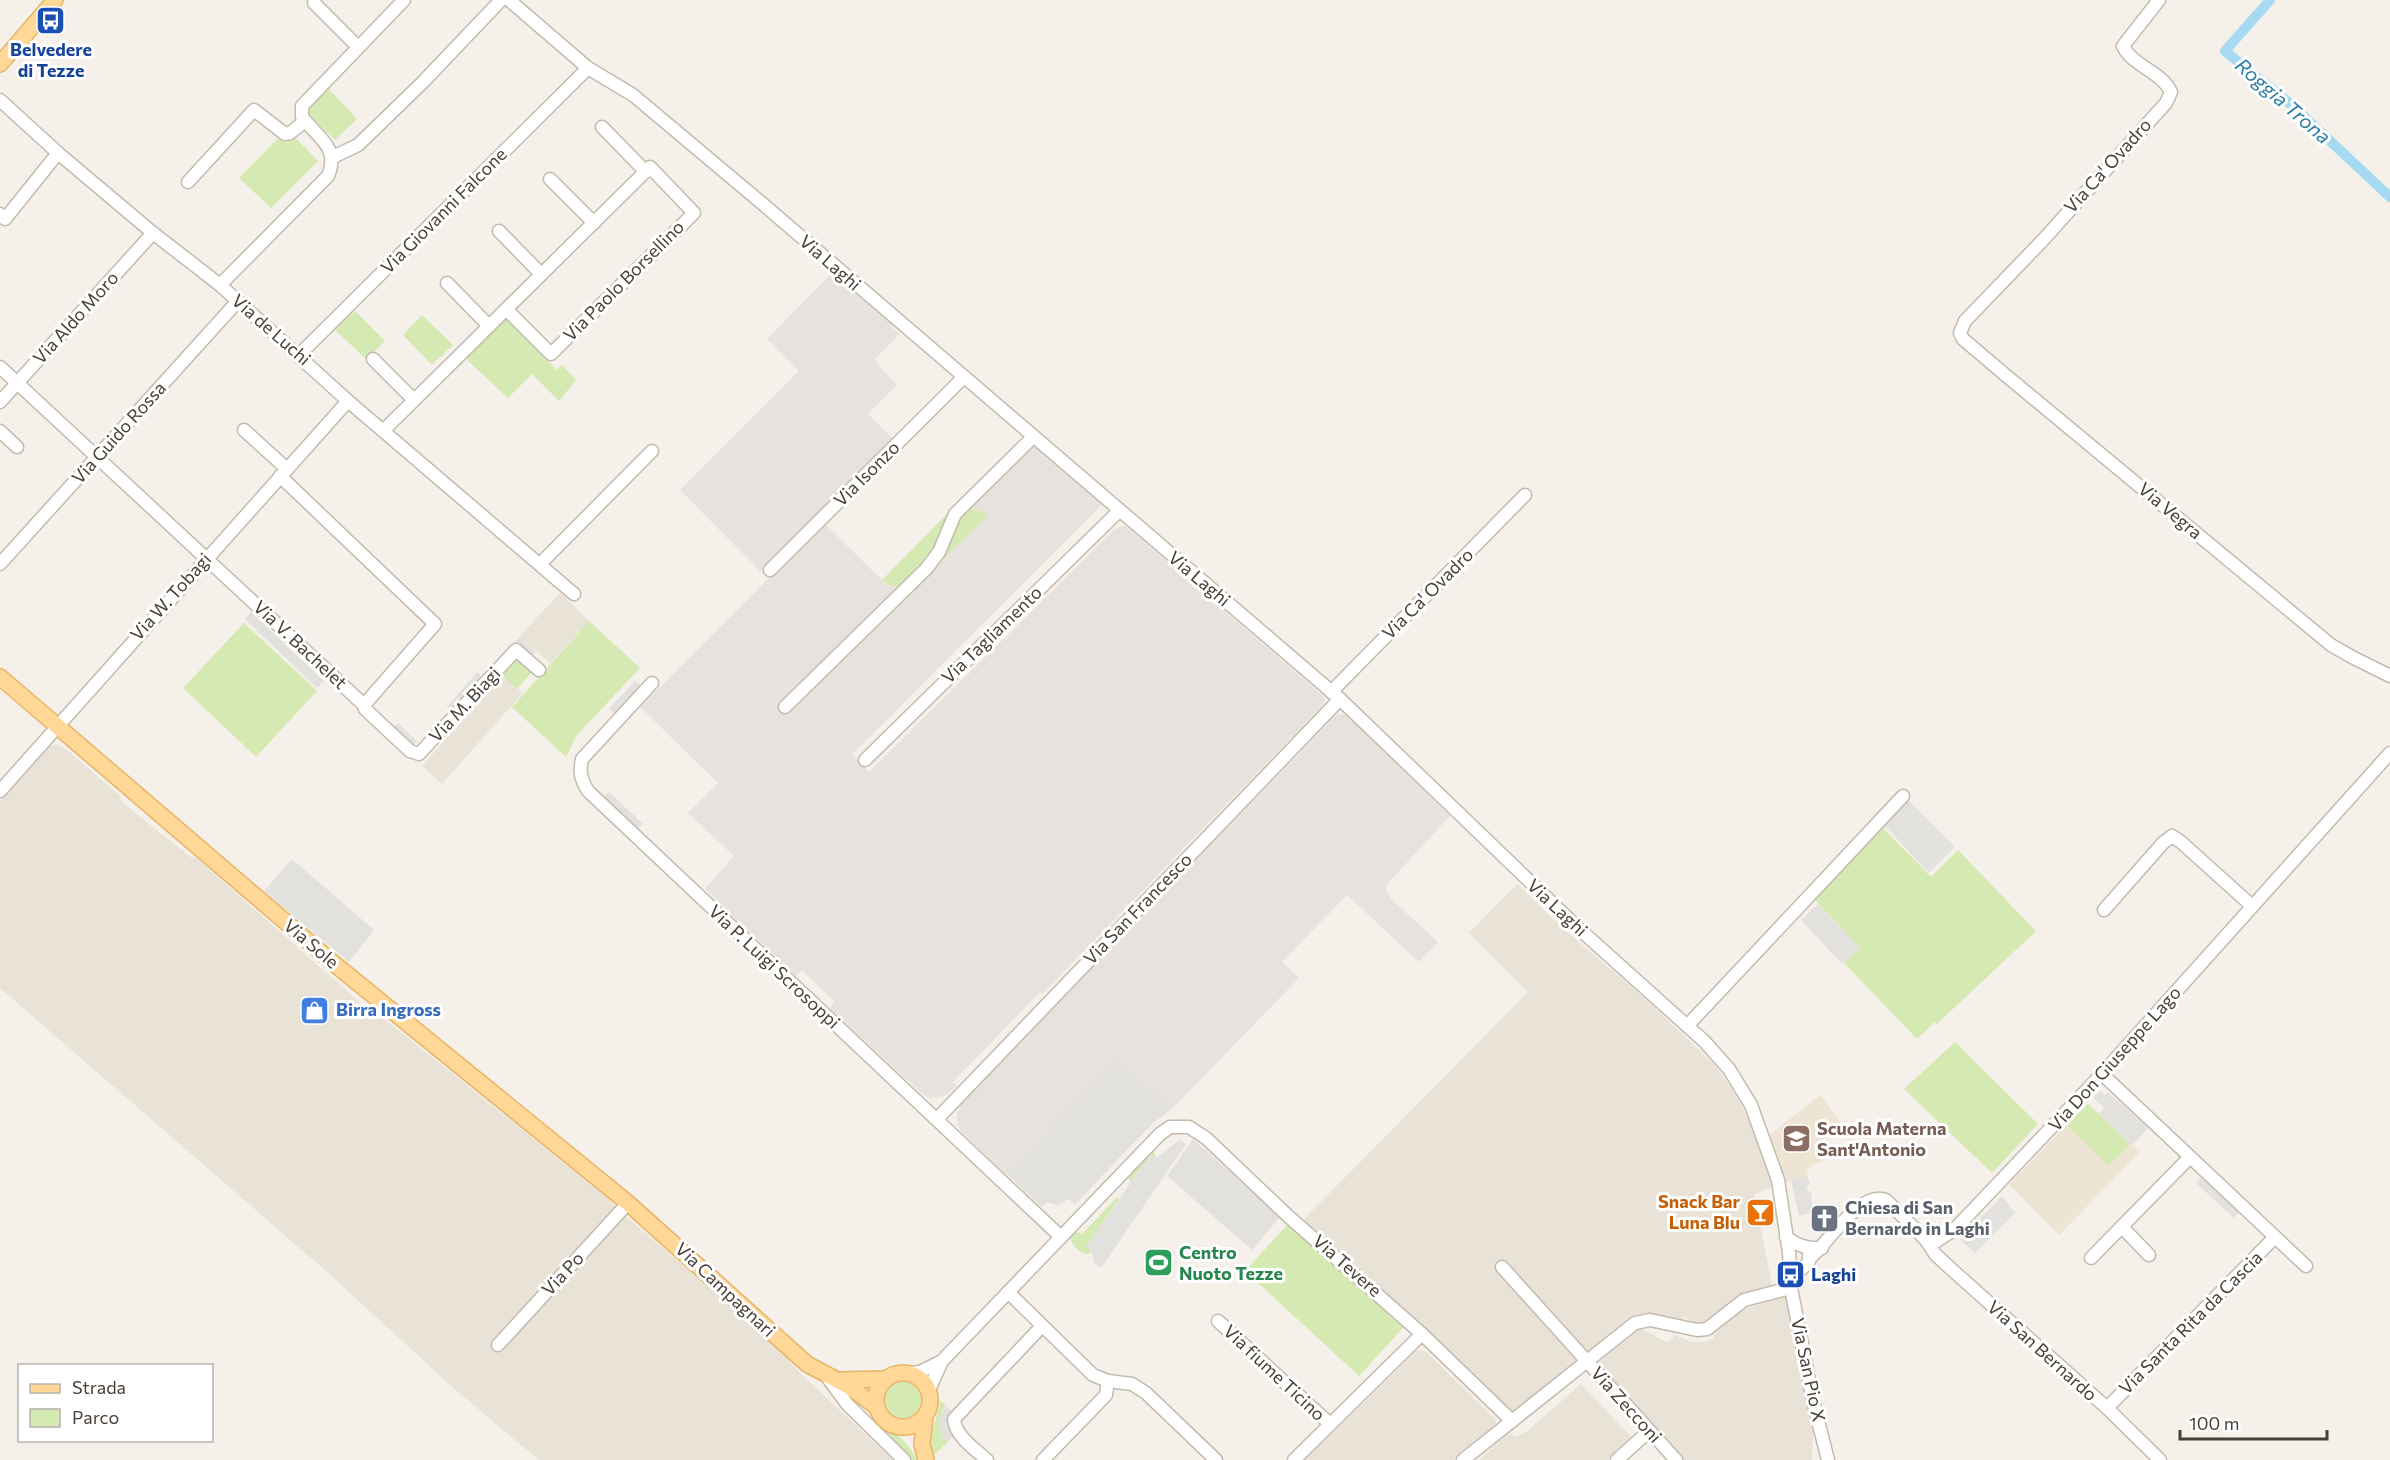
<svg xmlns="http://www.w3.org/2000/svg" width="2390" height="1460" viewBox="0 0 2390 1460" font-family="Commissioner,sans-serif">
	<style>
		.residential { fill: #e9e2d7 }
		.industrial { fill: #e7e2de }
		.education { fill: #eee4d3 }
		.green { fill: #d5eab2 }
		.parking { fill: #e3e1de }
		.lines { fill: none; stroke-linecap: round; stroke-linejoin: round }
		.canal { stroke: #a5daf2; stroke-width: 10 }
		.minor-casing { stroke: #c4baae; stroke-width: 15 }
		.major-casing { stroke: #e7b466; stroke-width: 18 }
		.minor { stroke: #fff; stroke-width: 12 }
		.major { stroke: #ffd898; stroke-width: 15 }
		.labels { text-anchor: middle; stroke-width: 6; stroke-linejoin: round; paint-order: stroke }
		.transit-label { font-size: 18px; font-weight: bold; fill: #164399; stroke: #fff }
		.street-label { font-size: 18px; fill: #494037; stroke: #fff }
		.shop-label { font-size: 18px; font-weight: bold; fill: #366cbe; stroke: #fff; text-anchor: start }
		.education-label { font-size: 18px; font-weight: bold; fill: #785e54; stroke: #fff; text-anchor: start }
		.food-label { font-size: 18px; font-weight: bold; fill: #c56008; stroke: #fff; text-anchor: end }
		.worship-label { font-size: 18px; font-weight: bold; fill: #5b616d; stroke: #fff; text-anchor: start }
		.leisure-label { font-size: 18px; font-weight: bold; fill: #27864d; stroke: #fff; text-anchor: start }
		.water-label { font-size: 20px; font-style: italic; fill: #2a7ea7; stroke: #fff }
	</style>
	<rect width="100%" height="100%" fill="#f5f0e9"/>
	<g class="residential">
		<path d="M560 593 589 621 550 663 519 637Z"/>
		<path d="M502 675 523 693 442 784 422 766Z"/>
		<path d="M56 744 71 753 120 796 121 801 165 837 192 858H196L363 1005 387 1021 607 1198 618 1210 717 1294 764 1338 780 1350 801 1374 893 1460H539L516 1441 449 1384 326 1271 0 988V801L45 749Z"/>
		<path d="M1517 884 1566 931 1651 1004 1717 1068 1732 1089 1754 1129 1774 1186 1755 1194 1754 1196 1773 1290 1720 1312 1718 1310 1697 1328 1685 1316 1674 1326 1641 1319 1541 1391 1511 1415 1302 1224 1306 1217 1528 992 1469 933Z"/>
		<path d="M1786 1297 1813 1431 1812 1460H1678L1596 1364 1636 1329H1642L1668 1343 1675 1335 1692 1342H1703L1714 1338V1335L1736 1311Z"/>
		<path d="M1418 1350 1426 1352 1452 1377 1496 1420V1427L1456 1460H1305Z"/>
		<path d="M1581 1384 1632 1438 1608 1460H1479L1506 1435 1511 1434 1517 1437 1526 1432Z"/>
	</g>
	<g class="industrial">
		<path d="M831 274 892 324V328L900 334 875 359 877 364 897 385 868 414 894 440 774 560 771 559 760 571 680 490 799 371 767 339Z"/>
		<path d="M1034 446 1102 505 852 754 869 772 1115 529 1122 526H1126L1322 695 1325 700 1323 705 1042 994 1040 992 953 1082 957 1086 945 1096 929 1098 920 1092 830 1008 835 1002 802 970 796 976 705 889 734 856 688 813 718 783 640 707 830 517 826 522V525L887 585 899 587 856 633 989 514 966 507 1028 447Z"/>
		<path d="M1342 714 1346 715 1450 816 1387 884 1386 890 1390 898 1438 942 1419 962 1347 895 1282 962 1299 978 1173 1108 1117 1059 1005 1174 961 1131 957 1124V1114L961 1104 1336 715Z"/>
	</g>
	<g class="education">
		<path d="M1820 1095 1845 1128 1822 1140 1826 1152 1820 1155 1823 1162 1812 1165 1806 1172 1807 1175 1783 1183 1767 1137Z"/>
		<path d="M2088 1104 2140 1152 2059 1235 2009 1184Z"/>
	</g>
	<g class="green">
		<path d="M328 88 357 119 335 140 305 111Z"/>
		<path d="M287 129 318 161 271 208 239 178Z"/>
		<path d="M355 311 385 341 366 359 335 330Z"/>
		<path d="M510 313 519 330 557 370 562 365 576 380 559 401 532 374 508 398 465 358Z"/>
		<path d="M422 315 453 345 432 365 403 335Z"/>
		<path d="M966 507 989 514 935 567 956 520Z"/>
		<path d="M946 515C943 525 940 537 936 547 932 556 908 584 899 586 893 588 887 584 882 580Z"/>
		<path d="M589 621 640 668 577 735 566 757 512 707Z"/>
		<path d="M244 623 317 691 256 757 183 688Z"/>
		<path d="M514 659H517L532 672 517 689 501 674Z"/>
		<path d="M1882 827 1931 877 1958 850 2036 931 1937 1024 1935 1022 1917 1039 1844 963 1859 947 1815 900Z"/>
		<path d="M1955 1042 2038 1124 1992 1173 1904 1089Z"/>
		<path d="M2088 1104 2130 1144 2109 1166 2067 1125Z"/>
		<path d="M1152 1152 1155 1153 1156 1159 1150 1155 1131 1182 1129 1181V1175Z"/>
		<path d="M1117 1197 1119 1199 1086 1247 1092 1251 1088 1254C1079 1253 1070 1244 1070 1236L1073 1232 1083 1233Z"/>
		<path d="M1289 1223 1403 1328 1359 1376 1245 1271Z"/>
		<circle cx="903" cy="1400" r="18"/>
		<path d="M940 1400 946 1406 942 1411V1436L948 1442 934 1455C926 1431 938 1423 940 1400Z"/>
		<path d="M883 1427C899 1434 908 1443 917 1460H909Z"/>
	</g>
	<g class="parking">
		<path d="M251 612 324 681 317 688 245 619Z"/>
		<path d="M519 637 536 652 531 658 514 643Z"/>
		<path d="M477 672 483 677 452 712 447 707Z"/>
		<path d="M635 681 641 686 615 714 609 709Z"/>
		<path d="M398 723 417 741 412 746 393 728Z"/>
		<path d="M609 792 643 824 637 829 604 797Z"/>
		<path d="M1908 800 1955 847 1929 873 1884 825Z"/>
		<path d="M292 859 374 930 349 962 264 891Z"/>
		<path d="M1818 904 1860 948 1842 964 1801 920Z"/>
		<path d="M1117 1059 1173 1108 1153 1123 1075 1204 1069 1199 1057 1205 1047 1202 1042 1207 1006 1173Z"/>
		<path d="M2100 1091 2105 1095 2107 1092 2123 1105 2148 1128 2132 1145 2099 1114 2104 1108 2093 1097Z"/>
		<path d="M1180 1139 1186 1144 1101 1268 1094 1263 1092 1252 1086 1247 1150 1155 1156 1159Z"/>
		<path d="M1193 1139 1280 1217 1252 1250 1167 1176Z"/>
		<path d="M1807 1175 1810 1183 1806 1189 1811 1193 1813 1213 1799 1216 1791 1180Z"/>
		<path d="M2201 1178 2239 1212 2234 1218 2196 1183Z"/>
		<path d="M2002 1196 2015 1213 1975 1253 1960 1239Z"/>
		<path d="M946 1406 952 1411 947 1423 953 1436 948 1442 942 1436 939 1424 940 1418Z"/>
	</g>
	<g class="lines">
		<path class="canal" d="M2270 0 2225 51 2294 107 2390 197"/>
		<defs>
			<g id="minor">
				<path d="M509 0 588 68 633 95 764 205 1340 699 1577 927 1704 1041 1729 1069 1751 1105 1778 1180 1789 1252 1791 1288 1800 1334 1813 1401 1828 1460"/>
				<path d="M2159 0 2123 46C2132 66 2161 71 2171 92L2166 103 2043 240 1965 321 1960 333 1963 339 2003 373 2331 645 2352 657 2390 676"/>
				<path d="M314 3 358 47"/>
				<path d="M0 100 58 153 153 233 220 285 348 401 574 594"/>
				<path d="M602 127 646 172"/>
				<path d="M333 157 358 145 423 82 501 0"/>
				<path d="M550 179 594 223"/>
				<path d="M188 182 254 110 285 134 290 133 305 121"/>
				<path d="M0 214 5 219 58 153"/>
				<path d="M499 231 541 274"/>
				<path d="M447 283 489 326"/>
				<path d="M220 285 328 176C340 147 318 138 302 117V106L404 0"/>
				<path d="M299 355 588 68"/>
				<path d="M373 359 414 400"/>
				<path d="M0 367 364 705 435 624 280 476"/>
				<path d="M0 402 153 233"/>
				<path d="M244 430 287 469"/>
				<path d="M384 430 650 167 694 213 551 354 506 309"/>
				<path d="M0 431 17 447"/>
				<path d="M0 564 237 302"/>
				<path d="M540 564 652 451"/>
				<path d="M770 570 964 377"/>
				<path d="M652 683 582 759C579 772 581 780 588 791L1061 1237"/>
				<path d="M1331 692 1525 495"/>
				<path d="M364 705 365 709 410 751 419 754 516 650 539 670"/>
				<path d="M785 707 926 569 939 552 955 514 1033 437"/>
				<path d="M865 760 1119 511"/>
				<path d="M0 791 348 401"/>
				<path d="M2104 910 2163 843 2172 836 2181 842 2252 906"/>
				<path d="M1688 1025 1903 796"/>
				<path d="M2102 1074 2306 1266"/>
				<path d="M937 1119 1340 699"/>
				<path d="M2122 1227 2149 1255"/>
				<path d="M1786 1237C1798 1246 1808 1249 1822 1248"/>
				<path d="M1926 1240 1935 1254 1950 1268 2107 1408 2160 1460"/>
				<path d="M1810 1258C1828 1243 1860 1190 1886 1200L1926 1240 1932 1244 1955 1229 2102 1074 2390 753"/>
				<path d="M2091 1258 2190 1157"/>
				<path d="M1502 1267 1676 1460"/>
				<path d="M1792 1278 1809 1262V1251"/>
				<path d="M1008 1292 1093 1375 1108 1381 1132 1384 1146 1393 1216 1460"/>
				<path d="M1218 1321 1330 1424"/>
				<path d="M498 1345 628 1203"/>
				<path d="M911 1373 920 1372 942 1361 1160 1134 1170 1127H1189L1206 1138 1288 1216 1422 1334 1512 1421"/>
				<path d="M825 1374 847 1404 904 1460"/>
				<path d="M929 1390 942 1361"/>
				<path d="M2107 1408 2275 1237"/>
				<path d="M987 1460C975 1449 955 1436 954 1419L1042 1326"/>
				<path d="M1043 1460 1106 1395 1108 1381"/>
				<path d="M1294 1460 1422 1334"/>
				<path d="M1463 1460 1635 1323 1650 1320 1697 1330 1707 1329 1744 1300 1791 1288"/>
				<path d="M1617 1460 1649 1431"/>
			</g>
			<g id="major">
				<path d="M0 64 55 0"/>
				<path d="M0 677 337 966 628 1203 807 1364 850 1387 877 1407"/>
				<circle cx="903" cy="1400" r="27"/>
				<path d="M841 1380 886 1379"/>
				<path d="M925 1416 922 1444 926 1460"/>
			</g>
		</defs>
		<use href="#minor" class="minor-casing"/>
		<use href="#major" class="major-casing"/>
		<use href="#minor" class="minor"/>
		<use href="#major" class="major"/>
	</g>
	<defs>
		<symbol id="bus-square" viewBox="-11 -11 22 22"><rect x="-9" y="-9" width="18" height="18" rx="4" fill="#1a4fb4" stroke="#fff"/><path d="M-5-6H5V4H4V6H2V4H-2V6H-4V4H-5ZM-3.5-4V0h7V-4ZM-3.5 1.2v1.5H-2V1.2ZM2 1.2v1.5H3.5V1.2Z" fill="#fff"/></symbol>
		<symbol id="shop-square" viewBox="-11 -11 22 22"><rect x="-9" y="-9" width="18" height="18" rx="4" fill="#3f7fe0" stroke="#fff"/><path d="M-5-2.5h2.3a2.7 3.5 0 0 1 5.4 0H5L5.5 6h-11ZM-1.5-2.5h3a1.5 2.3 0 0 0-3 0Z" fill="#fff"/></symbol>
		<symbol id="school-square" viewBox="-11 -11 22 22"><rect x="-9" y="-9" width="18" height="18" rx="4" fill="#8d6e63" stroke="#fff"/><path d="M0-5L7-2L0 1L-7-2ZM-4 1L0 2.5L4 1V4Q0 6-4 4Z" fill="#fff"/></symbol>
		<symbol id="bar-square" viewBox="-11 -11 22 22"><rect x="-9" y="-9" width="18" height="18" rx="4" fill="#e8710a" stroke="#fff"/><path d="M-6-5H6L.8 .8V4.5H3.5V6h-7V4.5H-.8V.8Z" fill="#fff"/></symbol>
		<symbol id="church-square" viewBox="-11 -11 22 22"><rect x="-9" y="-9" width="18" height="18" rx="4" fill="#6b7280" stroke="#fff"/><path d="M-1.2-6h2.4v3.5h3.3v2.4h-3.3V6h-2.4V-.1h-3.3v-2.4h3.3Z" fill="#fff"/></symbol>
		<symbol id="stadium-square" viewBox="-11 -11 22 22"><rect x="-9" y="-9" width="18" height="18" rx="4" fill="#2e9e5b" stroke="#fff"/><path d="M0-5a6.5 5 0 1 0 0 10a6.5 5 0 1 0 0-10ZM-3.5-1.8h7v3.6h-7Z" fill="#fff"/></symbol>
	</defs>
	<g fill-rule="evenodd">
		<use href="#bus-square" x="34" y="4" width="33" height="33"/>
		<use href="#shop-square" x="298" y="994" width="33" height="33"/>
		<use href="#school-square" x="1780" y="1122" width="33" height="33"/>
		<use href="#bar-square" x="1744" y="1196" width="33" height="33"/>
		<use href="#church-square" x="1808" y="1202" width="33" height="33"/>
		<use href="#stadium-square" x="1142" y="1246" width="33" height="33"/>
		<use href="#bus-square" x="1774" y="1258" width="33" height="33"/>
	</g>
	<g class="labels">
		<g class="transit-label">
			<text x="51" y="56">Belvedere<tspan x="51" dy="21">di Tezze</tspan></text>
			<text x="1811" y="1281" text-anchor="start">Laghi</text>
		</g>
		<g class="street-label">
			<text transform="translate(2108 166) rotate(-48)" y="6">Via Ca' Ovadro</text>
			<text transform="translate(444 211) rotate(-45)" y="6">Via Giovanni Falcone</text>
			<text transform="translate(830 263) rotate(41)" y="6">Via Laghi</text>
			<text transform="translate(624 281) rotate(-45)" y="6">Via Paolo Borsellino</text>
			<text transform="translate(76 318) rotate(-48)" y="6">Via Aldo Moro</text>
			<text transform="translate(271 330) rotate(41)" y="6">Via de Luchi</text>
			<text transform="translate(119 433) rotate(-48)" y="6">Via Guido Rossa</text>
			<text transform="translate(867 474) rotate(-45)" y="6">Via Isonzo</text>
			<text transform="translate(2170 511) rotate(40)" y="6">Via Vegra</text>
			<text transform="translate(1199 579) rotate(40)" y="6">Via Laghi</text>
			<text transform="translate(1428 594) rotate(-45)" y="6">Via Ca' Ovadro</text>
			<text transform="translate(171 597) rotate(-48)" y="6">Via W. Tobagi</text>
			<text transform="translate(992 635) rotate(-44)" y="6">Via Tagliamento</text>
			<text transform="translate(300 645) rotate(43)" y="6">Via V. Bachelet</text>
			<text transform="translate(465 705) rotate(-47)" y="6">Via M. Biagi</text>
			<text transform="translate(1557 908) rotate(43)" y="6">Via Laghi</text>
			<text transform="translate(1138 909) rotate(-46)" y="6">Via San Francesco</text>
			<text transform="translate(311 944) rotate(40)" y="6">Via Sole</text>
			<text transform="translate(774 967) rotate(43)" y="6">Via P. Luigi Scrosoppi</text>
			<text transform="translate(2115 1059) rotate(-48)" y="6">Via Don Giuseppe Lago</text>
			<text transform="translate(1347 1266) rotate(41)" y="6">Via Tevere</text>
			<text transform="translate(563 1274) rotate(-47)" y="6">Via Po</text>
			<text transform="translate(725 1290) rotate(43)" y="6">Via Campagnari</text>
			<text transform="translate(2191 1323) rotate(-45)" y="6">Via Santa Rita da Cascia</text>
			<text transform="translate(2042 1351) rotate(42)" y="6">Via San Bernardo</text>
			<text transform="translate(1808 1370) rotate(78)" y="6">Via San Pio X</text>
			<text transform="translate(1274 1373) rotate(43)" y="6">Via fiume Ticino</text>
			<text transform="translate(1626 1405) rotate(48)" y="6">Via Zecconi</text>
		</g>
		<g class="shop-label">
			<text x="336" y="1016">Birra Ingross</text>
		</g>
		<g class="education-label">
			<text x="1817" y="1135">Scuola Materna<tspan x="1817" dy="21">Sant'Antonio</tspan></text>
		</g>
		<g class="food-label">
			<text x="1740" y="1208">Snack Bar<tspan x="1740" dy="21">Luna Blu</tspan></text>
		</g>
		<g class="worship-label">
			<text x="1845" y="1214">Chiesa di San<tspan x="1845" dy="21">Bernardo in Laghi</tspan></text>
		</g>
		<g class="leisure-label">
			<text x="1179" y="1259">Centro<tspan x="1179" dy="21">Nuoto Tezze</tspan></text>
		</g>
		<g class="water-label">
			<text transform="translate(2283 101) rotate(41)" y="7">Roggia Trona</text>
		</g>
	</g>
	<rect x="18" y="1364" width="195" height="78" fill="#ffffff" stroke="#b6b3af" stroke-width="1.5"/>
	<rect x="30" y="1384" width="30" height="9" fill="#ffd898" stroke="#b6b3af" stroke-width="1.5"/>
	<text x="72" y="1394" font-size="18" fill="#494037">Strada</text>
	<rect x="30" y="1409" width="30" height="18" fill="#d5eab2" stroke="#b6b3af" stroke-width="1.5"/>
	<text x="72" y="1424" font-size="18" fill="#494037">Parco</text>
	<path d="M2180 1430v9h147v-9" fill="none" stroke="#494037" stroke-width="3"/>
	<text x="2189" y="1430" font-size="18" fill="#494037" stroke="#ffffff" stroke-width="4.5" paint-order="stroke">100 m</text>
</svg>
